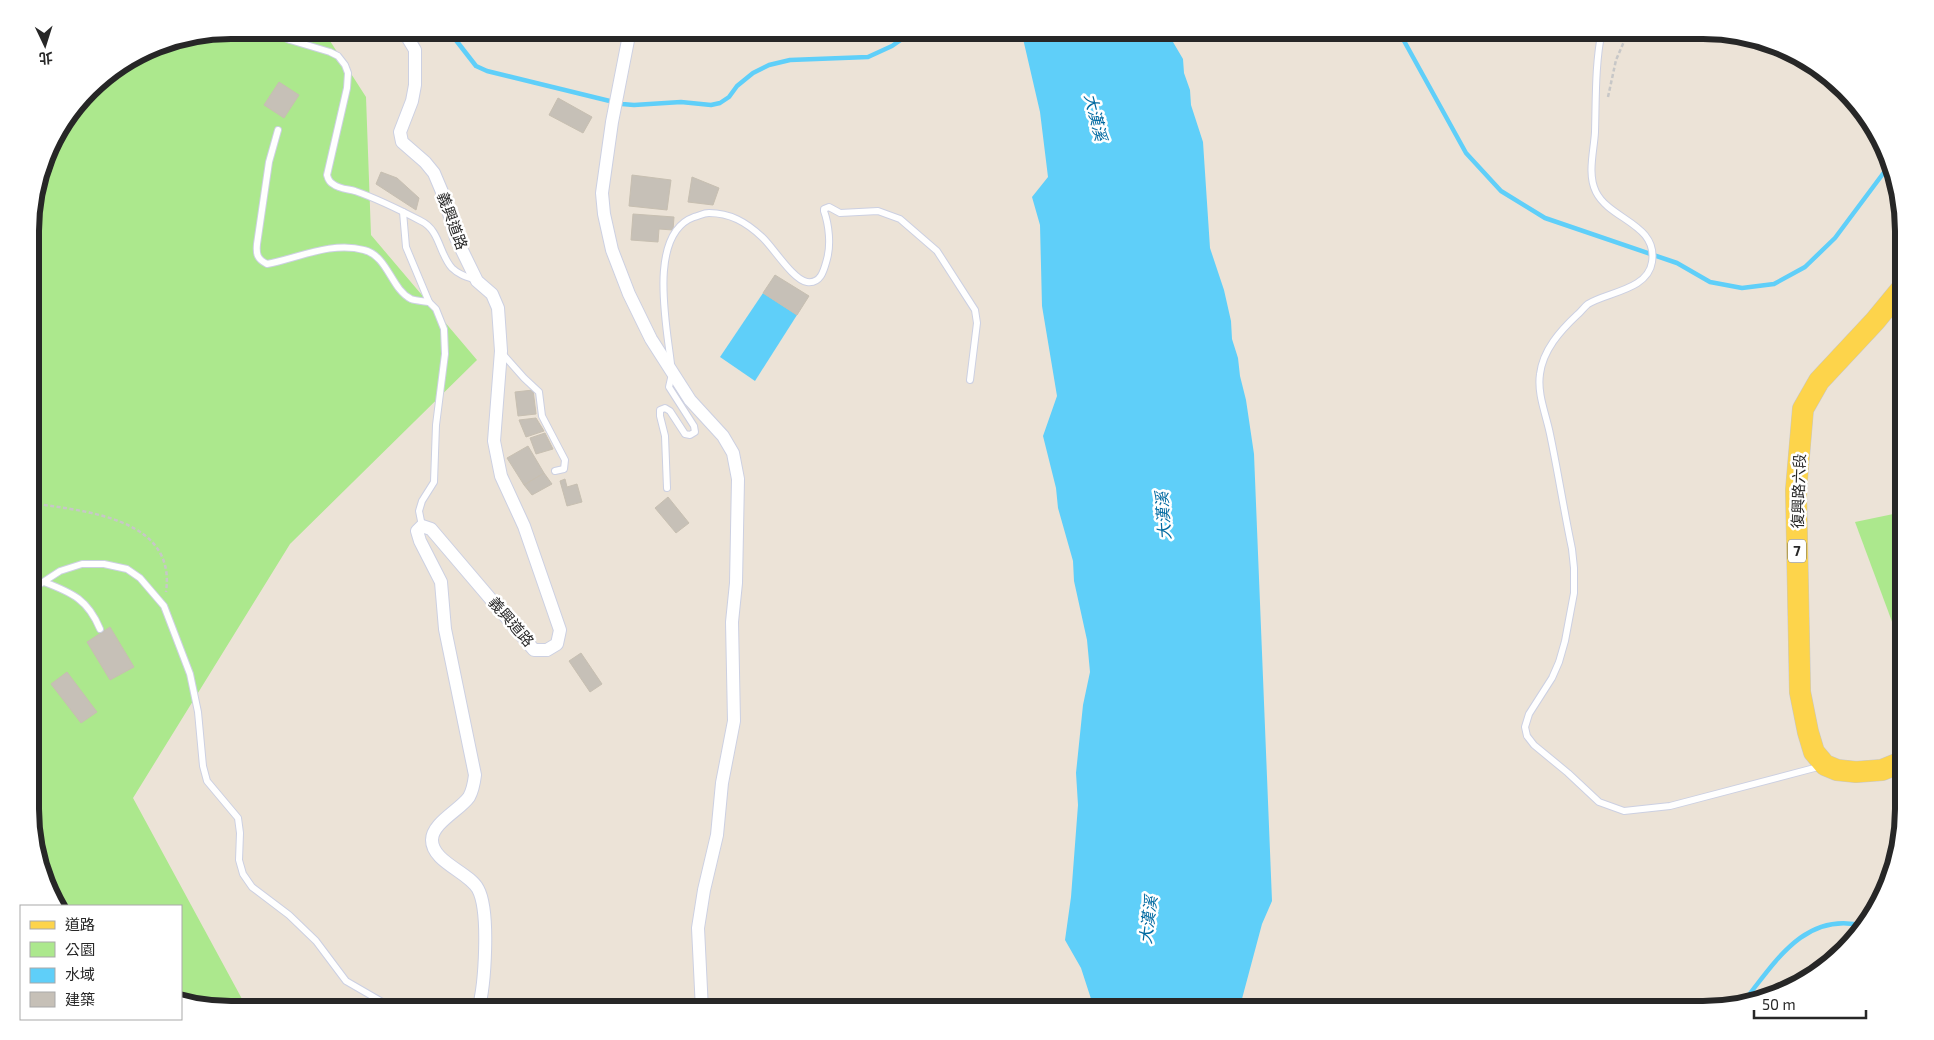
<svg xmlns="http://www.w3.org/2000/svg" width="1934" height="1040" viewBox="0 0 1934 1040" font-family="'Exo 2','Noto Sans TC',sans-serif">
	<style>
		.green { fill: #ace88d }
		.water { fill: #5fcff9 }
		.lines { fill: none; stroke-linecap: round; stroke-linejoin: round }
		.stream { stroke: #5fcff9; stroke-width: 4.5 }
		.building { fill: #c6c0b7; stroke: #c7bfb1 }
		.service-casing { stroke: #ccd0e2; stroke-width: 8 }
		.minor-casing { stroke: #ccd0e2; stroke-width: 14 }
		.primary-casing { stroke: #c7c7c7; stroke-width: 22 }
		.path { stroke: #c7c7c7; stroke-width: 2.5; stroke-dasharray: 4 2.5; stroke-linecap: butt }
		.service { stroke: #fff; stroke-width: 6 }
		.minor { stroke: #fff; stroke-width: 12 }
		.primary { stroke: #fdd44b; stroke-width: 21 }
		.labels { text-anchor: middle; stroke-width: 5; stroke-linejoin: round; paint-order: stroke }
		.shield { fill: #fff; stroke: #686868; stroke-width: 1 }
		.shield-label { font-size: 14px; font-weight: bold; fill: #272727 }
		.street-label { font-size: 15px; fill: #272727; stroke: #fff }
		.water-label { font-size: 16px; font-style: italic; fill: #026aa1; stroke: #fff }
		.rim { fill: none; stroke: #272727; stroke-width: 6 }
	</style>
	<rect width="100%" height="100%" fill="#ece3d7"/>
	<g class="green">
		<path d="M231 30H323L366 97 371 235 477 360 290 544 133 798 248 1010H231L181 998V906H59L32 835 30 218 51 142 98 80 155 45Z"/>
		<path d="M1903 512 1904 654 1855 522Z"/>
	</g>
	<g class="water">
		<path d="M1021 30H1169L1173 42 1183 59 1184 73 1190 90 1191 105 1203 142 1210 248 1224 290 1231 321 1232 339 1238 358 1240 376 1246 400 1254 454 1272 901 1262 924 1239 1010H1091L1093 1005 1081 968 1065 940 1071 897 1078 805 1076 773 1083 705 1090 672 1087 640 1074 581 1073 561 1058 508 1056 488 1043 436 1057 396 1042 306 1040 225 1032 197 1048 177 1040 112Z"/>
		<path d="M763 293 797 315 755 381 720 357Z"/>
	</g>
	<g class="lines">
		<g class="stream">
			<path d="M448 30 476 66 487 71 622 104 634 105 681 102 711 105 720 103 729 97 737 86 753 73 769 65 790 60 868 57 892 46 915 30"/>
			<path d="M1398 30 1466 153 1501 191 1545 218 1677 263 1710 282 1742 288 1774 284 1805 267 1835 238 1888 167"/>
			<path d="M1741 1005C1774 964 1804 910 1864 926"/>
		</g>
	</g>
	<g class="building">
		<path d="M279 82 299 95 284 118 264 105Z"/>
		<path d="M558 98 592 117 583 133 549 115Z"/>
		<path d="M381 172 397 178 419 198 416 210 376 184Z"/>
		<path d="M632 175 671 180 667 210 629 206Z"/>
		<path d="M692 177 719 188 713 205 688 202Z"/>
		<path d="M633 214 674 217 673 230 659 229 658 242 631 240Z"/>
		<path d="M775 275 809 296 797 315 763 293Z"/>
		<path d="M533 390 536 414 518 416 515 392Z"/>
		<path d="M536 418 544 431 526 437 519 420Z"/>
		<path d="M545 433 553 449 536 454 530 438Z"/>
		<path d="M528 446 544 473 524 485 507 458Z"/>
		<path d="M544 473 552 484 532 495 524 485Z"/>
		<path d="M565 479 567 487 577 484 582 502 567 506 560 481Z"/>
		<path d="M668 497 689 523 676 533 655 508Z"/>
		<path d="M110 627 134 667 110 680 87 642Z"/>
		<path d="M581 653 602 684 590 692 569 661Z"/>
		<path d="M67 672 97 712 81 723 51 684Z"/>
	</g>
	<g class="lines">
		<defs>
			<g id="service">
				<path d="M267 30 290 40 330 52 338 56 345 65 348 73 347 88 327 175C328 179 329 182 333 184 339 189 348 189 355 191 378 199 400 210 421 221 440 230 439 254 452 268 459 275 467 277 476 280"/>
				<path d="M1602 30C1595 64 1596 98 1595 132 1594 151 1587 174 1596 192 1610 220 1658 224 1652 262 1648 290 1607 292 1588 304 1584 307 1581 312 1577 315 1560 331 1543 350 1540 374 1537 394 1546 414 1550 434 1558 472 1564 511 1572 549L1574 568V593L1565 641 1559 662 1552 678 1529 714 1525 727 1527 736 1534 745 1568 773 1599 802 1624 811 1670 806 1822 766"/>
				<path d="M278 130 269 162 257 244C256 254 257 259 267 264 298 258 332 241 364 250 388 256 391 289 411 299 416 301 424 301 429 302L436 309 444 329 445 354 436 425 434 482 422 501 419 511 422 526"/>
				<path d="M403 212 406 247 429 302"/>
				<path d="M501 352 524 378 539 392 542 416 565 460 564 469 555 471"/>
				<path d="M671 364C667 327 647 234 694 217 699 216 703 213 709 213 730 213 746 222 762 237 773 247 793 280 807 282 821 284 824 270 827 259 831 245 829 225 824 211V209L829 207 840 213 878 211 900 219 937 251 975 310 977 323 970 380"/>
				<path d="M667 488 665 436 660 416V410L665 408 670 411 685 434 690 435 695 432 694 426 669 387 672 374"/>
				<path d="M44 582C73 593 88 600 100 629"/>
				<path d="M31 590 60 571 82 564H104L127 569 140 578 164 606 190 674 198 712 203 766 207 781 238 818 240 833 239 860 243 874 252 887 289 915 316 941 346 981 384 1003 390 1010"/>
				<path d="M31 668 36 664"/>
			</g>
			<g id="minor">
				<path d="M403 30 415 50V85L412 101 400 132 402 142 425 162 434 173 445 199 456 238 477 281 492 294 498 308 501 351 494 441 501 476 524 526 560 630 557 644 547 650H534L431 529 422 526 417 531 420 541 441 582 445 629 475 775C474 783 473 790 469 797 460 810 432 823 432 840 432 862 469 872 478 889 490 911 485 986 478 1010"/>
				<path d="M630 30 612 122 602 193 604 214 612 250 629 294 651 339 690 400 723 436 733 453 738 479 736 583 732 622 734 721 722 783 717 835 704 890 698 928 702 1010"/>
			</g>
			<path id="primary" d="M1903 287 1875 321 1819 381 1803 409 1796 490 1800 692 1808 732 1814 752 1825 765 1837 770 1856 772 1882 770 1904 761"/>
		</defs>
		<use href="#service" class="service-casing"/>
		<use href="#minor" class="minor-casing"/>
		<use href="#primary" class="primary-casing"/>
		<g class="path">
			<path d="M1608 97 1616 60 1629 30"/>
			<path d="M31 503C82 511 177 517 166 592"/>
		</g>
		<use href="#service" class="service"/>
		<use href="#minor" class="minor"/>
		<use href="#primary" class="primary"/>
	</g>
	<g class="labels">
		<rect class="shield" x="1788" y="539.5" width="18" height="23" rx="4"/>
		<g class="shield-label">
			<text x="1797" y="556">7</text>
		</g>
		<g class="street-label">
			<text transform="translate(452 221) rotate(70)" y="5">義興道路</text>
			<text transform="translate(1799 491) rotate(-88)" y="5">復興路六段</text>
			<text transform="translate(511 622) rotate(49)" y="5">義興道路</text>
		</g>
		<g class="water-label">
			<text transform="translate(1096 117) rotate(76)" y="6">大漢溪</text>
			<text transform="translate(1163 516) rotate(-94)" y="6">大漢溪</text>
			<text transform="translate(1148 920) rotate(-83)" y="6">大漢溪</text>
		</g>
	</g>
	<path d="M0 0H1934V1040H0ZM231 39H1703A192 192 0 0 1 1895 231V809A192 192 0 0 1 1703 1001H231A192 192 0 0 1 39 809V231A192 192 0 0 1 231 39Z" fill="#fff" fill-rule="evenodd"/>
	<path class="rim" d="M231 39H1703A192 192 0 0 1 1895 231V809A192 192 0 0 1 1703 1001H231A192 192 0 0 1 39 809V231A192 192 0 0 1 231 39Z"/>
	<rect x="20" y="905" width="162" height="115" fill="#ffffff" stroke="#a9a9a9"/>
	<rect x="30" y="921" width="25" height="8" fill="#fdd44b" stroke="#a9a9a9"/>
	<text x="65" y="930" font-size="15" fill="#272727">道路</text>
	<rect x="30" y="942" width="25" height="15" fill="#ace88d" stroke="#a9a9a9"/>
	<text x="65" y="955" font-size="15" fill="#272727">公園</text>
	<rect x="30" y="968" width="25" height="15" fill="#5fcff9" stroke="#a9a9a9"/>
	<text x="65" y="980" font-size="15" fill="#272727">水域</text>
	<rect x="30" y="992" width="25" height="15" fill="#c6c0b7" stroke="#a9a9a9"/>
	<text x="65" y="1005" font-size="15" fill="#272727">建築</text>
	<g transform="translate(45 45) rotate(176)" stroke="#ffffff" stroke-width="4" paint-order="stroke">
	<path d="M0-4L9 19L0 12L-9 19Z" fill="#272727"/>
	<text y="-8" font-size="14" font-weight="bold" text-anchor="middle" fill="#272727">北</text>
	</g>
	<path d="M1754 1010v8h112v-8" fill="none" stroke="#272727" stroke-width="2.5"/>
	<text x="1762" y="1010" font-size="15" fill="#272727" stroke="#ffffff" stroke-width="4" paint-order="stroke">50 m</text>
</svg>
